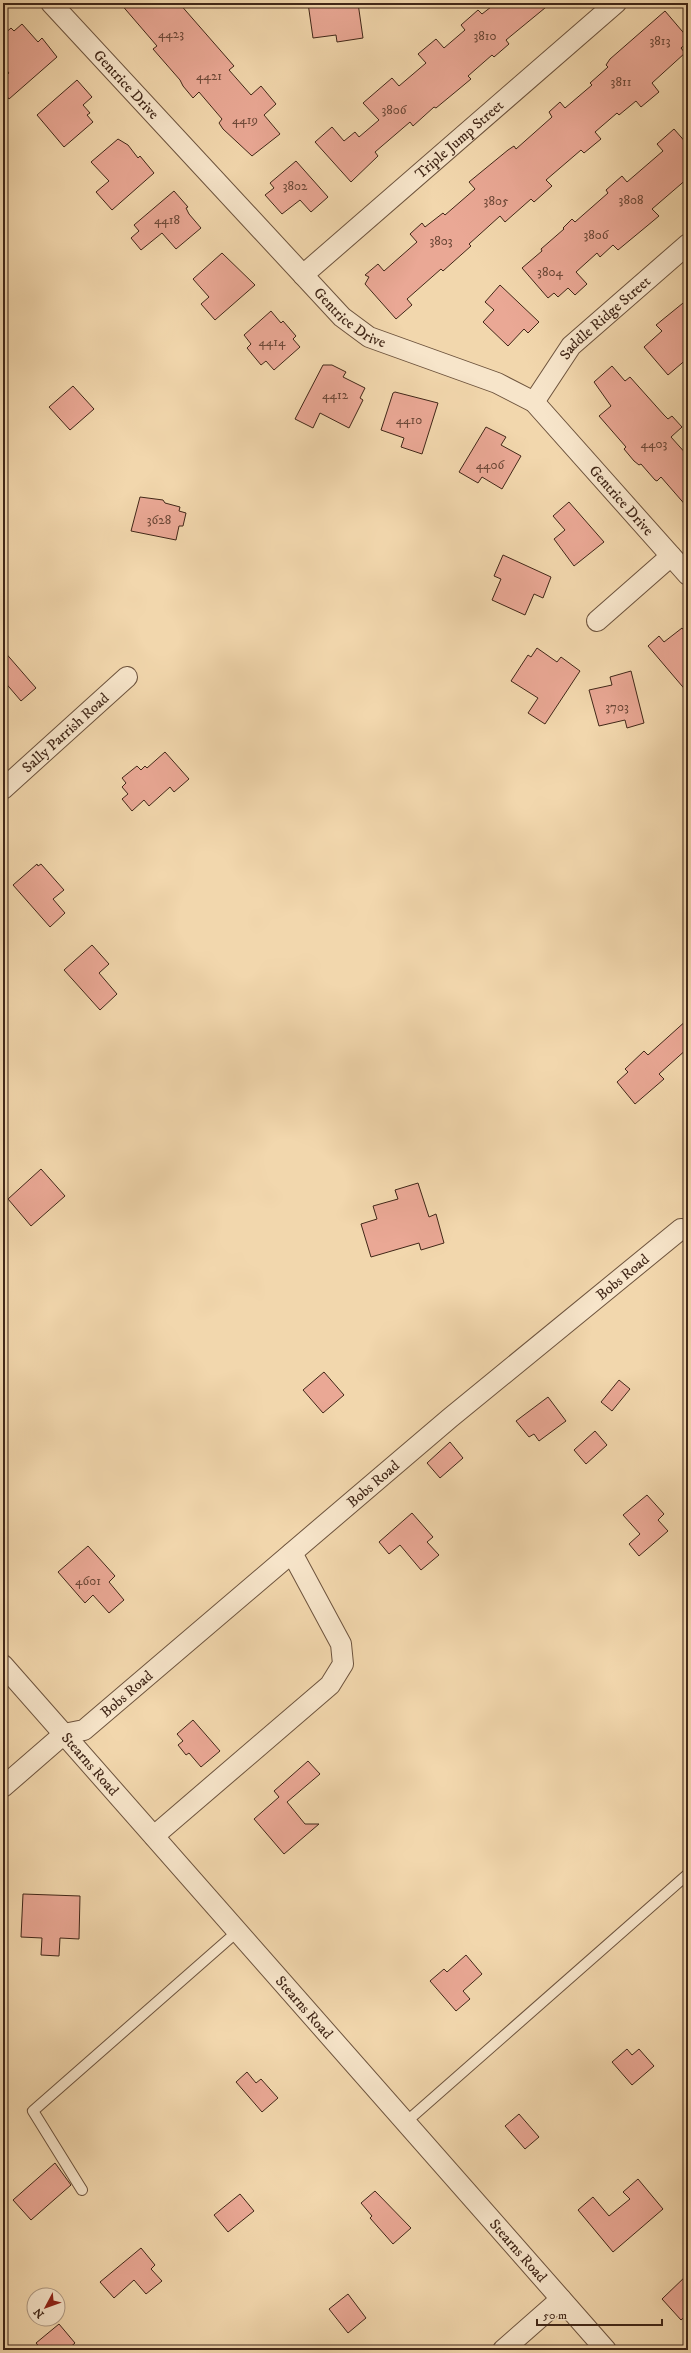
<svg xmlns="http://www.w3.org/2000/svg" width="691" height="2353" viewBox="0 0 691 2353" font-family="'IM FELL DW Pica',serif">
	<style>
		.building { fill: #eaa895; stroke: #412718 }
		.lines { fill: none; stroke-linecap: round; stroke-linejoin: round }
		.lane-casing { stroke: #6d533d; stroke-width: 12 }
		.street-casing { stroke: #6d533d; stroke-width: 22 }
		.lane { stroke: #f7e5ca; stroke-width: 10 }
		.street { stroke: #f7e5ca; stroke-width: 20 }
		.labels { text-anchor: middle; stroke-width: 3; stroke-linejoin: round; paint-order: stroke }
		.number-label { font-size: 13px; fill: #6b4737 }
		.street-label { font-size: 15px; fill: #412718; stroke: #f7e5ca }
	</style>
	<rect width="100%" height="100%" fill="#f2d7ad"/>
	<filter id="stains"><feTurbulence type="fractalNoise" baseFrequency=".005" numOctaves="4"/><feColorMatrix values="0 0 0 0 .2 0 0 0 0 .09 0 0 0 0 .02 0 0 0 .5 -.17"/></filter>
	<radialGradient id="worn" r=".72"><stop offset=".6" stop-color="#630" stop-opacity="0"/><stop offset="1" stop-color="#630" stop-opacity=".3"/></radialGradient>
	<g class="building">
		<path d="M120 3H179L234 66 229 70 251 95 261 86 276 104 264 115 280 134 252 156 223 129 219 123 222 119 199 92 193 98 183 86 180 80 153 49 157 46Z"/>
		<path d="M308 3H358L363 38 337 42 336 35 313 38Z"/>
		<path d="M496 3H551L506 40 509 44 494 57 492 55 468 76 471 79 459 89 436 108 434 107 413 126 410 122 375 152 378 156 351 182 315 142 332 127 344 141 355 132 359 137 379 120 363 103 392 78 399 86 426 63 418 54 436 39 444 48 465 30 461 25 478 10 482 14Z"/>
		<path d="M665 11 688 38V42L681 48 685 53 652 83 659 92 641 107 636 101 619 115 617 113 595 132 601 139 584 153 581 150 546 180 552 186 534 202 531 199 505 222 500 216 469 244 471 246 443 271 441 269 407 299 412 305 396 319 365 284 369 277 365 275 378 264 384 271 417 242 410 234 422 223 425 227 443 213 445 215 475 189 469 182 508 150 514 146 516 149 552 117 549 112 560 102 565 108 592 85 590 83 608 67 606 65 610 59Z"/>
		<path d="M22 24 38 42 42 38 57 57 9 99 3 91V78L9 73 3 66V35L11 28 14 31Z"/>
		<path d="M77 80 92 97 83 105 90 113 87 115 93 122 64 147 37 115Z"/>
		<path d="M674 129 688 145V178L652 209 659 216 647 226 618 250 613 245 600 257 597 253 576 272 587 284 575 295 568 288 558 297 554 293 548 298 522 268 542 251 541 249 564 229 563 228 572 219 575 222 608 193 606 190 622 176 627 182 663 151 657 144Z"/>
		<path d="M118 139 128 145 138 158 140 156 154 173 112 210 96 192 109 181 91 162Z"/>
		<path d="M296 161 328 197 311 212 300 200 282 214 265 195 274 188 270 183Z"/>
		<path d="M174 191 188 207 186 208 189 214 201 228 176 249 162 233 141 250 131 238 139 231 134 225Z"/>
		<path d="M222 253 255 285 215 320 201 304 209 297 193 279Z"/>
		<path d="M500 285 539 322 528 333 524 329 508 346 483 322 494 310 485 302Z"/>
		<path d="M688 299V358L668 375 644 347 662 331 656 325Z"/>
		<path d="M271 311 281 323 283 321 296 336 293 339 300 347 274 370 266 361 261 365 247 348 251 344 244 335Z"/>
		<path d="M323 365H332L346 372 343 377 365 388 360 398 363 400 349 428 320 413 313 428 295 419Z"/>
		<path d="M612 366 625 381 630 377 664 415 668 419 672 416 682 427 671 437 688 456V508L661 477 657 481 655 480 641 464 639 465 634 461 624 449 626 447 599 416 611 406 594 382Z"/>
		<path d="M73 386 94 409 70 430 49 407Z"/>
		<path d="M395 392 438 403 422 454 401 447 404 438 381 430 393 393Z"/>
		<path d="M486 427 506 437 501 445 521 456 502 489 482 477 478 483 459 472Z"/>
		<path d="M140 497 163 500 165 503 180 507 179 511 186 513 183 526H179L176 540 131 531Z"/>
		<path d="M569 502 604 542 574 566 554 539 565 530 553 516Z"/>
		<path d="M503 555 551 577 543 598 534 594 525 615 492 600 501 579 494 576Z"/>
		<path d="M682 628 688 635V693L648 646 659 636 664 642Z"/>
		<path d="M537 648 557 662 561 657 580 671 545 724 528 713 538 698 511 681 528 655 531 657Z"/>
		<path d="M3 650 36 688 21 701 3 680Z"/>
		<path d="M631 671 644 723 627 728 625 720 599 726 589 690 612 685 610 677Z"/>
		<path d="M165 752 189 779 174 792 170 787 149 806 144 800 132 811 122 799 128 794 122 787 126 783 122 778 137 766 141 770 145 766 147 768Z"/>
		<path d="M37 864 38 866 41 864 64 890 53 899 65 913 50 927 13 885Z"/>
		<path d="M92 945 109 964 99 973 117 994 100 1010 64 970Z"/>
		<path d="M688 1019V1048L659 1074 664 1079 635 1104 617 1082 628 1072 625 1069 644 1051 648 1055Z"/>
		<path d="M41 1169 65 1196 31 1226 8 1199Z"/>
		<path d="M418 1183 429 1217 436 1214 444 1243 421 1250 419 1243 371 1257 361 1224 377 1219 373 1206 398 1199 395 1190Z"/>
		<path d="M324 1372 344 1395 323 1413 303 1390Z"/>
		<path d="M619 1380 630 1389 612 1411 601 1402Z"/>
		<path d="M548 1397 566 1421 539 1441 534 1434 529 1437 516 1421Z"/>
		<path d="M595 1431 607 1445 586 1464 574 1450Z"/>
		<path d="M450 1442 463 1458 440 1478 427 1463Z"/>
		<path d="M647 1495 664 1514 658 1520 668 1531 639 1556 629 1544 640 1534 623 1515Z"/>
		<path d="M412 1513 433 1537 427 1542 439 1555 421 1570 400 1545 389 1554 379 1542Z"/>
		<path d="M88 1546 115 1576 109 1582 124 1600 109 1613 93 1595 85 1603 58 1572Z"/>
		<path d="M193 1720 220 1751 201 1767 189 1753 186 1755 178 1745 183 1741 177 1734Z"/>
		<path d="M308 1761 320 1774 287 1802 305 1824H319L284 1854 254 1819 279 1797 274 1791Z"/>
		<path d="M23 1894 80 1896 79 1939 60 1938 59 1956 41 1955 42 1938 21 1937Z"/>
		<path d="M466 1955 482 1974 463 1991 470 1999 456 2011 430 1981 444 1969 447 1972Z"/>
		<path d="M627 2049 632 2055 639 2049 654 2066 632 2085 612 2062Z"/>
		<path d="M247 2072 256 2083 261 2079 278 2098 262 2112 236 2082Z"/>
		<path d="M519 2114 539 2137 525 2149 505 2126Z"/>
		<path d="M55 2163 71 2185 31 2220 13 2200Z"/>
		<path d="M638 2179 663 2209 613 2252 578 2210 593 2197 609 2216 630 2199 623 2192Z"/>
		<path d="M375 2191 411 2228 393 2244 370 2218 372 2216 361 2203Z"/>
		<path d="M240 2194 254 2211 228 2232 214 2215Z"/>
		<path d="M141 2248 155 2265 151 2269 162 2281 146 2294 134 2280 114 2298 100 2282Z"/>
		<path d="M688 2274V2314L681 2320 662 2299Z"/>
		<path d="M348 2294 366 2318 348 2333 329 2309Z"/>
		<path d="M59 2324 75 2343 67 2350H42L36 2343Z"/>
	</g>
	<g class="lines">
		<defs>
			<g id="lane">
				<path d="M406 2122 688 1874"/>
				<path d="M82 2190 33 2111 238 1931"/>
			</g>
			<g id="street">
				<path id="s1" d="M51 3 342 317 369 337 497 383 534 402 688 575"/>
				<path id="s2" d="M303 275 616 3"/>
				<path id="s3" d="M534 402 571 346 688 244"/>
				<path d="M597 621 671 556"/>
				<path id="s4" d="M3 789 127 677"/>
				<path id="s5" d="M3 1665 606 2350"/>
				<path id="s6" d="M3 1787 64 1734 84 1730 450 1418 681 1229"/>
				<path d="M154 1836 330 1685 343 1664 341 1644 292 1553"/>
				<path d="M503 2350 561 2299"/>
			</g>
		</defs>
		<use href="#lane" class="lane-casing"/>
		<use href="#street" class="street-casing"/>
		<use href="#lane" class="lane"/>
		<use href="#street" class="street"/>
	</g>
	<g class="labels">
		<g class="number-label">
			<text x="171" y="38">4423</text>
			<text x="485" y="40">3810</text>
			<text x="660" y="45">3813</text>
			<text x="209" y="80">4421</text>
			<text x="621" y="86">3811</text>
			<text x="394" y="114">3806</text>
			<text x="245" y="124">4419</text>
			<text x="295" y="190">3802</text>
			<text x="631" y="204">3808</text>
			<text x="496" y="205">3805</text>
			<text x="167" y="224">4418</text>
			<text x="596" y="239">3806</text>
			<text x="441" y="245">3803</text>
			<text x="550" y="276">3804</text>
			<text x="272" y="346">4414</text>
			<text x="335" y="399">4412</text>
			<text x="409" y="424">4410</text>
			<text x="654" y="448">4403</text>
			<text x="490" y="469">4406</text>
			<text x="159" y="524">3628</text>
			<text x="617" y="711">3703</text>
			<text x="88" y="1585">4601</text>
		</g>
		<g class="street-label">
			<text dy="5" stroke="none"><textPath href="#s1" startOffset="111">Gentrice Drive</textPath></text>
			<text dy="5" stroke="none"><textPath href="#s2" startOffset="207">Triple Jump Street</textPath></text>
			<text dy="5" stroke="none"><textPath href="#s1" startOffset="435">Gentrice Drive</textPath></text>
			<text dy="5" stroke="none"><textPath href="#s3" startOffset="111">Saddle Ridge Street</textPath></text>
			<text dy="5" stroke="none"><textPath href="#s1" startOffset="771">Gentrice Drive</textPath></text>
			<text dy="5" stroke="none"><textPath href="#s4" startOffset="84">Sally Parrish Road</textPath></text>
			<text dy="5" stroke="none"><textPath href="#s6" startOffset="805">Bobs Road</textPath></text>
			<text dy="5" stroke="none"><textPath href="#s6" startOffset="481">Bobs Road</textPath></text>
			<text dy="5" stroke="none"><textPath href="#s6" startOffset="157">Bobs Road</textPath></text>
			<text dy="5" stroke="none"><textPath href="#s5" startOffset="132">Stearns Road</textPath></text>
			<text dy="5" stroke="none"><textPath href="#s5" startOffset="456">Stearns Road</textPath></text>
			<text dy="5" stroke="none"><textPath href="#s5" startOffset="780">Stearns Road</textPath></text>
		</g>
	</g>
	<rect width="691" height="2353" fill="none" stroke="#f2d7ad" stroke-width="16"/>
	<rect x="4" y="4" width="683" height="2345" fill="none" stroke="#412718" stroke-width="2"/>
	<rect x="8" y="8" width="675" height="2337" fill="none" stroke="#412718"/>
	<g transform="translate(46 2307) rotate(229)"><circle r="19" fill="#f7e5ca" stroke="#ae9983"/>
	<path d="M0-3L7 15L0 10L-7 15Z" fill="#8f2418"/>
	<text y="-6" font-size="11" font-weight="bold" text-anchor="middle" fill="#412718">N</text>
	</g>
	<path d="M537 2319v6h125v-6" fill="none" stroke="#412718" stroke-width="2"/>
	<text x="543" y="2319" font-size="12" fill="#412718" stroke="#f7e5ca" stroke-width="3" paint-order="stroke">50 m</text>
	<rect width="100%" height="100%" filter="url(#stains)"/>
	<rect width="100%" height="100%" fill="url(#worn)"/>
</svg>
